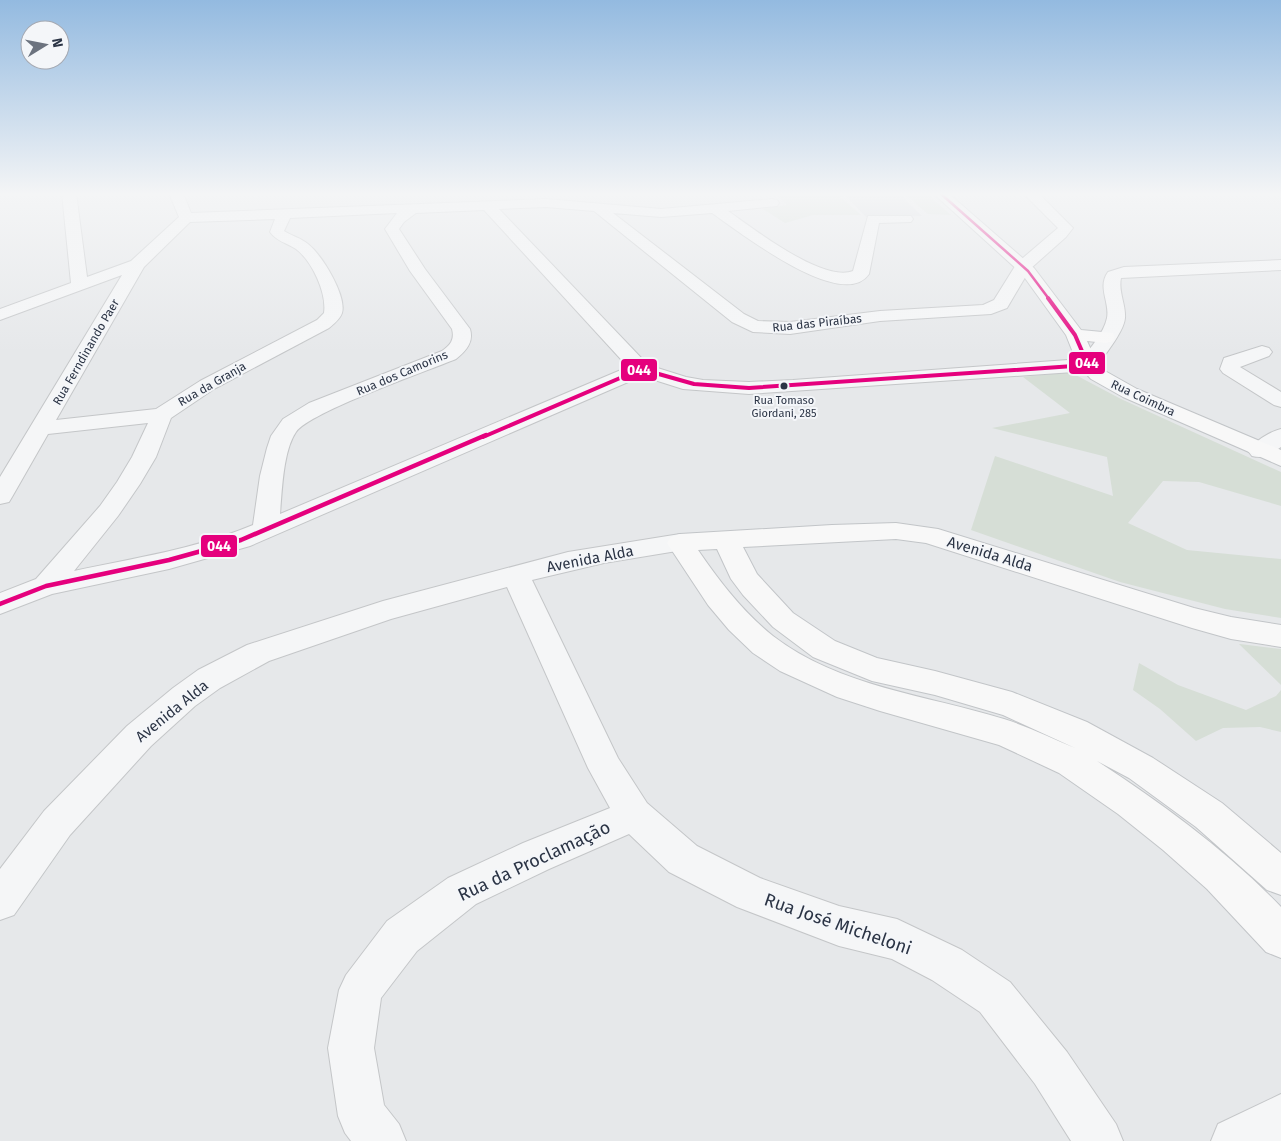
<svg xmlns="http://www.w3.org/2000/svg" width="1281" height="1141" viewBox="0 0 1281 1141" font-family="'Fira Sans',sans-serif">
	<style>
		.built { fill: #d4d7dd }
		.green { fill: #d6ded6 }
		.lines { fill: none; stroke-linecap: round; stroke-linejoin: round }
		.minor-casing { stroke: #c4c6c8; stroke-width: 2 }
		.major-casing { stroke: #c2c5c8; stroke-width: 2 }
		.minor { fill: #f5f6f7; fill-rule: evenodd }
		.major { fill: #f8f8f8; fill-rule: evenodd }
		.bus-1-far2-casing { stroke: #f4f6f9; stroke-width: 4.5 }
		.bus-1-far1-casing { stroke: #f4f6f9; stroke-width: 6 }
		.bus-1-casing { stroke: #f4f6f9; stroke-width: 8 }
		.bus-1-far2 { stroke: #e5007d; stroke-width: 2.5 }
		.bus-1-far1 { stroke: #e5007d; stroke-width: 4 }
		.bus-1 { stroke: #e5007d; stroke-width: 4.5 }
		.bus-dot { fill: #2b3445; stroke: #f4f6f9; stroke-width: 2 }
		.labels { text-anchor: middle; stroke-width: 4; stroke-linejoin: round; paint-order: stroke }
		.far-bus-label { font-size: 11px; fill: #2b3445; stroke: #f4f6f9 }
		.far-street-label { font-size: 12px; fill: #2b3445; stroke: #f4f6f9 }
		.street-label { font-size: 15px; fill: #2b3445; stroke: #f4f6f9 }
		.near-street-label { font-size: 18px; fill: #2b3445; stroke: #f4f6f9 }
		.line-badge { stroke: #f4f6f9; stroke-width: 2 }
		.badge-label { font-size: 14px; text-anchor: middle; font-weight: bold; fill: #fff }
	</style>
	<rect width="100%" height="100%" fill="#e6e8ea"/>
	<path class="built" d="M843 193H898L922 216 866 217Z"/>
	<g class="green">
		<path d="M775 193H836L861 215H813L785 223 763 209 787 205Z"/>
		<path d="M903 193H926L951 215 928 214Z"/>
		<path d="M1070 372 1121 399 1281 472V506L1199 482 1163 481 1128 523 1187 550 1281 559V618L1225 609 1120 582 971 530 995 456 1113 496 1107 457 992 428 1070 413 1023 377Z"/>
		<path d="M1240 644 1281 649V685L1239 644Z"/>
		<path d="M1139 663 1178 685 1246 710 1276 696 1281 690V732L1260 727 1223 728 1196 741 1160 709 1133 690Z"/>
	</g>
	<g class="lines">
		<defs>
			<g id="minor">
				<path d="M62 193H76L87 277 131 261 179 217 169 193H183L191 213 546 199 661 209 772 199 777 200 779 203 777 206 728 211C754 229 823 283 853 271L868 216H911L913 219 911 222 879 223 869 274C842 313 737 230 712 213L661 217 613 213 744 314 758 321 790 322 880 311 983 305 994 300 1017 263 1058 228 1023 193H1038L1073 228 1066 237 1030 269 1007 308 991 314 880 321 790 334 753 332 732 322 594 211 546 207 499 209 648 365 686 377 703 380 749 382 793 380 1082 359C1090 348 1104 333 1107 318 1110 302 1097 287 1108 272L1124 267 1281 260V270L1121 278C1118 292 1126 304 1125 318 1124 332 1103 357 1095 369L1088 371 749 394 683 389 642 376 250 546 169 569 52 594 0 614V593L36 579 100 506 117 482 132 457 148 423 48 434 12 497 9 502 0 504V477L122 275 0 320V309L71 283ZM484 210 628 367 280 514C282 491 283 451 296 432 310 412 427 371 456 359 466 351 474 342 470 329L425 269 399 229 404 222 416 213ZM397 213 385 229 410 271 452 329C455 340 450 345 442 351L309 403 283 419 271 436 267 448 260 476 253 525C196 549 134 558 74 571L118 516 140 484 156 457 171 418 214 389 329 328C334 324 340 319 342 313 347 296 322 255 308 244 301 238 292 236 284 231L290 218ZM275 219 270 232C276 241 287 243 296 249 312 261 327 293 324 313L317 320 200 381 156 409 56 420 144 267 190 222Z"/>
				<path d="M1262 346 1269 348 1272 352 1269 356 1240 367 1281 392V407L1274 405 1223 373 1220 369 1224 358Z"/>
				<path d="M1281 429V447C1271 454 1265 459 1252 456L1248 451C1255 441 1269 432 1281 429Z"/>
				<path d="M680 534 689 537 693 543 689 549 604 563 532 580 618 758 647 803 697 846 760 878 839 906 897 919 962 950 1010 982 1067 1052 1116 1124 1123 1141H1071L1035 1084 980 1012 932 980 892 959 839 946 737 907 669 872 629 834 549 869 476 904 417 951 381 998 374 1048 384 1105 399 1124 406 1141H351L345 1133 338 1116 328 1048 339 990 346 975 387 921 448 878 523 843 610 808 588 768 507 587 391 619 269 661 220 688 195 706 151 746 70 835 14 915 0 920V869L44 811 127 726 173 688 198 670 247 645 383 601 568 552Z"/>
				<path d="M1281 1094V1141H1211L1218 1124Z"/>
			</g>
			<g id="major">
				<path d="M933 193H948L1034 268 1081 330 1113 333 1115 337 1113 341 1106 343 1087 341 1097 363 1105 371 1137 389 1281 450V466L1123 397 1091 379 1078 365 1066 335 1022 274Z"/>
				<path d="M896 523 938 529 1194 608 1231 617 1281 625V647L1231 639 1192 628 926 543 896 539 743 547 757 574 793 613 835 641 877 658 935 671 1012 692 1087 722 1153 758 1222 803 1281 853V895L1267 890 1196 827 1129 778 1097 761C1163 804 1226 850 1281 907V958L1266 952 1207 889 1163 850 1118 814 1059 773 999 745 880 711 837 697 780 671 753 653 729 630 708 605 667 543 671 537 680 534 832 525ZM717 549 731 579 743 595 773 627 813 657 872 681 935 695 1003 715 1075 748C1051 738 1029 727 1004 719 927 695 839 687 773 636 743 612 720 582 698 550Z"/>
			</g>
		</defs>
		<use href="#minor" class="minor-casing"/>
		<use href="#major" class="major-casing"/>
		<use href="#minor" class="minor"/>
		<use href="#major" class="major"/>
		<defs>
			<path id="bus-1-far2" d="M940 193 1028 271 1049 299"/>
			<path id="bus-1-far1" d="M483 437 641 369 694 384 749 388 1088 365 1075 335 1048 298"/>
			<path id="bus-1" d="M0 604 46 586 169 560 241 540 486 435"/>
		</defs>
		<use href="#bus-1-far2" class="bus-1-far2-casing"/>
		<use href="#bus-1-far1" class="bus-1-far1-casing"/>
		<use href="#bus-1" class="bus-1-casing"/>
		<use href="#bus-1-far2" class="bus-1-far2"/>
		<use href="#bus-1-far1" class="bus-1-far1"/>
		<use href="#bus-1" class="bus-1"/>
	</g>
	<linearGradient id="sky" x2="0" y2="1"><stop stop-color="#93bae0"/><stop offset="0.55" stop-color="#f4f5f6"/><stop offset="1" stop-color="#f4f5f6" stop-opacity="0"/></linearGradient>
	<rect width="1281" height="353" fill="url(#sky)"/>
	<circle class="bus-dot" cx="784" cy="386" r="4.5"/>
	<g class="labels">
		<g class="far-bus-label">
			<text x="784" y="404">Rua Tomaso<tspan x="784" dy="13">Giordani, 285</tspan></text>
		</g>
		<g class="far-street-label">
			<text transform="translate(817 323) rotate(-6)" y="4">Rua das Piraíbas</text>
			<text transform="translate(86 352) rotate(-60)" y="4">Rua Ferndinando Paer</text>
			<text transform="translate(402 373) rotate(-23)" y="4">Rua dos Camorins</text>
			<text transform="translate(212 384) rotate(-30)" y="4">Rua da Granja</text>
			<text transform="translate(1143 398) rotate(25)" y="4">Rua Coimbra</text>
		</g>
		<g class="street-label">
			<text transform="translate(990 554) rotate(17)" y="5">Avenida Alda</text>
			<text transform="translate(590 559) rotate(-11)" y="5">Avenida Alda</text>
			<text transform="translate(172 711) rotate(-39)" y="5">Avenida Alda</text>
		</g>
		<g class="near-street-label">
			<text transform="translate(534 861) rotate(-25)" y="6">Rua da Proclamação</text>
			<text transform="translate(838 924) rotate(19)" y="6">Rua José Micheloni</text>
		</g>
	</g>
	<g class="line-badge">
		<rect x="1068" y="351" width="38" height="24" rx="5" fill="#e5007d"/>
		<rect x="620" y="358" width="38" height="24" rx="5" fill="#e5007d"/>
		<rect x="200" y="534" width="38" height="24" rx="5" fill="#e5007d"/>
	</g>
	<g class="badge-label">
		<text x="1087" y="368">044</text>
		<text x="639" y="375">044</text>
		<text x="219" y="551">044</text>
	</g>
	<g transform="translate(45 45) rotate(80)"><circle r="24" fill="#f4f6f9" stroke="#a4a8b1"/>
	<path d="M0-4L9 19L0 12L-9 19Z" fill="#6c737f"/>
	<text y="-8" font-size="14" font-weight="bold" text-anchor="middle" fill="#2b3445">N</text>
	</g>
</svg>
